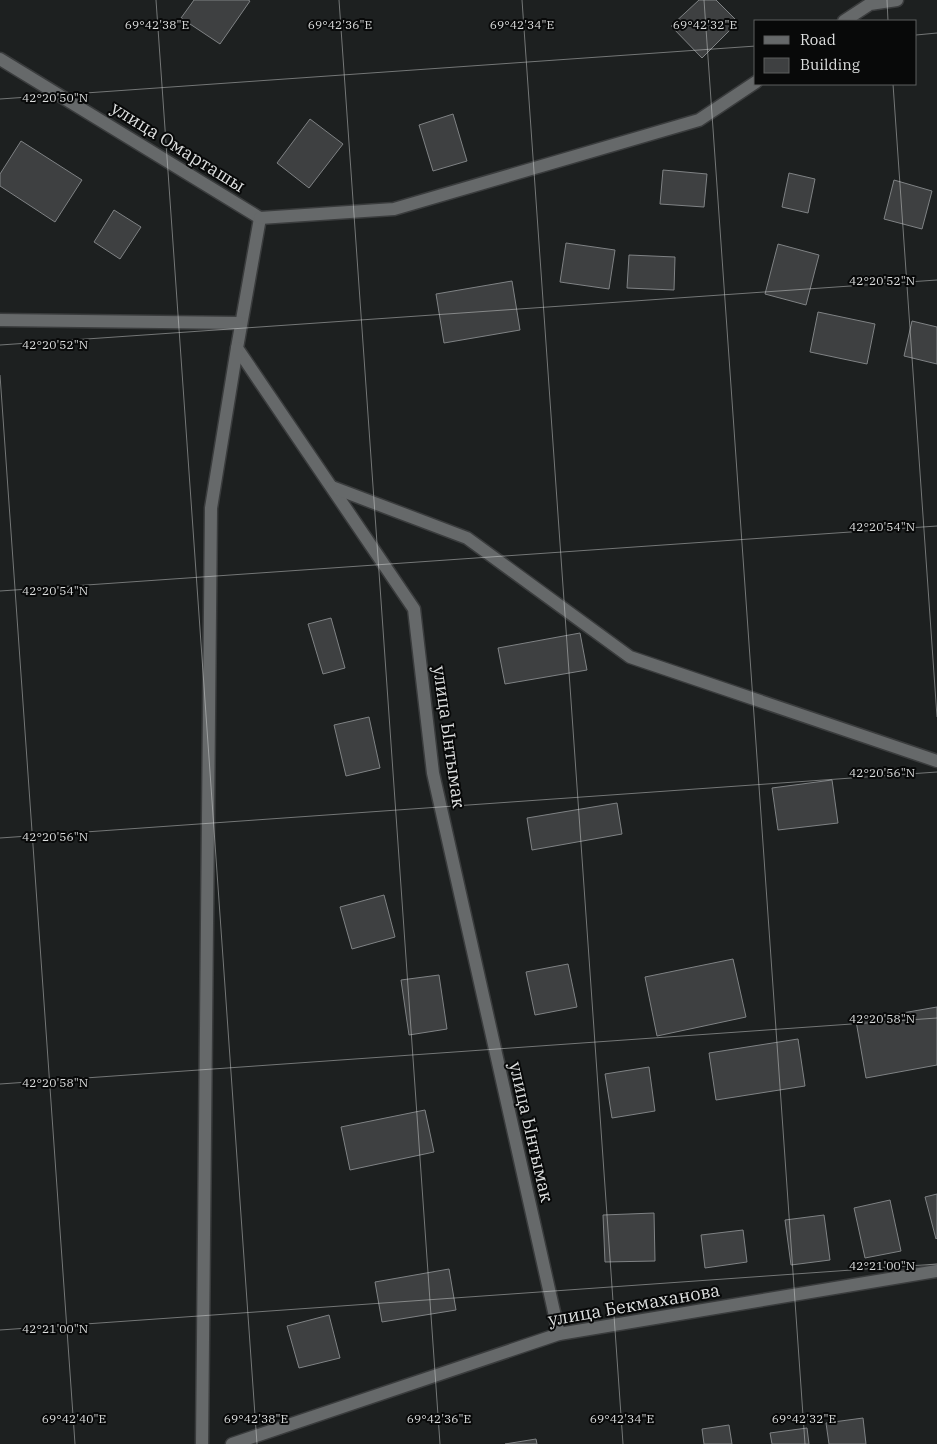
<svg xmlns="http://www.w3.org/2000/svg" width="937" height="1444" viewBox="0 0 937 1444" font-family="'IBM Plex Serif',serif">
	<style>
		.building { fill: #3e4041; stroke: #7f8284 }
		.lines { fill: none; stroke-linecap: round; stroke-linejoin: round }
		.minor-casing { stroke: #3a3c3d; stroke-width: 15 }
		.minor { stroke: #66696a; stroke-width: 12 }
		.ticks { fill: none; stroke: #dddfdf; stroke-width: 1; stroke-opacity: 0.45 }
		.labels { text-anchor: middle; stroke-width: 4; stroke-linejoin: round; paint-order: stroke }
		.street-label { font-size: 18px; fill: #dddfdf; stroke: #080909 }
		.ticks-label { font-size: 12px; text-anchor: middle; fill: #dddfdf; stroke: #080909; stroke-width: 4; stroke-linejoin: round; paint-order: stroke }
	</style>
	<rect width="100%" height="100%" fill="#1d2020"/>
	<g class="building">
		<path d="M194 0H248L250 1 220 44 181 18Z"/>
		<path d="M699 0H716L738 22 702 58 671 26Z"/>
		<path d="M453 114 467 161 433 171 419 125Z"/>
		<path d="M310 119 343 144 309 188 277 163Z"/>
		<path d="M21 141 82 180 55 222 0 186V174Z"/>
		<path d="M663 170 707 174 704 207 660 204Z"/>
		<path d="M789 173 815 179 808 213 782 207Z"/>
		<path d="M894 180 932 191 922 229 884 219Z"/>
		<path d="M114 210 141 227 120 259 94 242Z"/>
		<path d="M566 243 615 250 609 289 560 282Z"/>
		<path d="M778 244 819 255 806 305 765 294Z"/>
		<path d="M629 255 675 257 674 290 627 288Z"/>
		<path d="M512 281 520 330 444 343 436 294Z"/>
		<path d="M818 312 875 324 867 364 810 352Z"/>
		<path d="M912 321 937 327V364L904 356Z"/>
		<path d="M331 618 345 668 323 674 308 624Z"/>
		<path d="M580 633 587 670 505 684 498 648Z"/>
		<path d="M369 717 380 768 346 776 334 725Z"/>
		<path d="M832 780 838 823 778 830 772 788Z"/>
		<path d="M617 803 622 834 532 850 527 818Z"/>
		<path d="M384 895 395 937 352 949 340 907Z"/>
		<path d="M733 959 746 1017 657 1036 645 977Z"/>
		<path d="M568 964 577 1007 535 1015 526 972Z"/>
		<path d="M439 975 447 1029 409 1035 401 980Z"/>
		<path d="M937 1007V1065L866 1078 856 1021Z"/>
		<path d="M798 1039 805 1086 716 1100 709 1053Z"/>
		<path d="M649 1067 655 1111 612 1118 605 1074Z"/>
		<path d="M425 1110 434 1152 350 1170 341 1127Z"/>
		<path d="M937 1194V1238L936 1239 925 1197Z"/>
		<path d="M890 1200 901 1251 865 1258 854 1208Z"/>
		<path d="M654 1213 655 1261 605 1262 603 1215Z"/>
		<path d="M824 1215 830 1260 791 1265 785 1220Z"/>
		<path d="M743 1230 747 1262 705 1268 701 1235Z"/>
		<path d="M449 1269 456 1310 382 1322 375 1282Z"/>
		<path d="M329 1315 340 1358 299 1368 287 1326Z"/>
		<path d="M863 1418 866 1444H829L826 1423Z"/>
		<path d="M729 1425 732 1444H704L702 1429Z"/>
		<path d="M807 1428 809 1444H772L770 1433Z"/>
		<path d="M536 1439 537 1444H505Z"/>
	</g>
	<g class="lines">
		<defs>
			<g id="minor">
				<path d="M844 21 870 4 897 0"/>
				<path d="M0 59 260 218"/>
				<path d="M260 218 237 348 414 609 433 773 559 1334"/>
				<path d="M260 218 394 209 699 120 756 82"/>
				<path d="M0 320 241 323"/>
				<path d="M332 487 467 538 630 657 937 761"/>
				<path d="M202 1444 211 508 237 348"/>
				<path d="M232 1444 559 1334 937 1271"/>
			</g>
		</defs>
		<use href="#minor" class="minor-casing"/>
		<use href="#minor" class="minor"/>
	</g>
	<path class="ticks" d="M156 0 257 1444M339 0 440 1444M522 0 623 1444M704 0 805 1444M887 0 888 21M916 35 937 33M893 84 937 717M0 99 756 46M0 345 937 280M0 375 75 1444M0 591 937 526M0 838 937 772M0 1084 937 1018M0 1330 937 1264"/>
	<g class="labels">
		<g class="street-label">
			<text transform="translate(178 147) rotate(32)" y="6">улица Омарташы</text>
			<text transform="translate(449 737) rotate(82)" y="6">улица Ынтымак</text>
			<text transform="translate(531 1132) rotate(77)" y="6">улица Ынтымак</text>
			<text transform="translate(634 1305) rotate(-10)" y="6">улица Бекмаханова</text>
		</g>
	</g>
	<g class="ticks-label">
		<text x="157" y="29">69°42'38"E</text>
		<text x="340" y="29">69°42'36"E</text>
		<text x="522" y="29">69°42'34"E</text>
		<text x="705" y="29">69°42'32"E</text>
		<text x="55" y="102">42°20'50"N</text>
		<text x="882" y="285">42°20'52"N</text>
		<text x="55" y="349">42°20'52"N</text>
		<text x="882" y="531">42°20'54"N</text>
		<text x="55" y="595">42°20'54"N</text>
		<text x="882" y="777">42°20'56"N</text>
		<text x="55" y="841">42°20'56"N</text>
		<text x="882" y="1023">42°20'58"N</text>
		<text x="55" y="1087">42°20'58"N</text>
		<text x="882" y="1270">42°21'00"N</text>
		<text x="55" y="1333">42°21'00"N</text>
		<text x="74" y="1423">69°42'40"E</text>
		<text x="256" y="1423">69°42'38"E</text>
		<text x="439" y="1423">69°42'36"E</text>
		<text x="622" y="1423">69°42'34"E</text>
		<text x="804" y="1423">69°42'32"E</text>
	</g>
	<rect x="754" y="20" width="162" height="65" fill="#080909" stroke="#5d5f5f"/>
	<rect x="764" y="36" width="25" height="8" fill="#66696a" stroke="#5d5f5f"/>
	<text x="800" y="45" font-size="15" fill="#dddfdf">Road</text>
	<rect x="764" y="58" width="25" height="15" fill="#3e4041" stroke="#5d5f5f"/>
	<text x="800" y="70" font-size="15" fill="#dddfdf">Building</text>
</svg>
